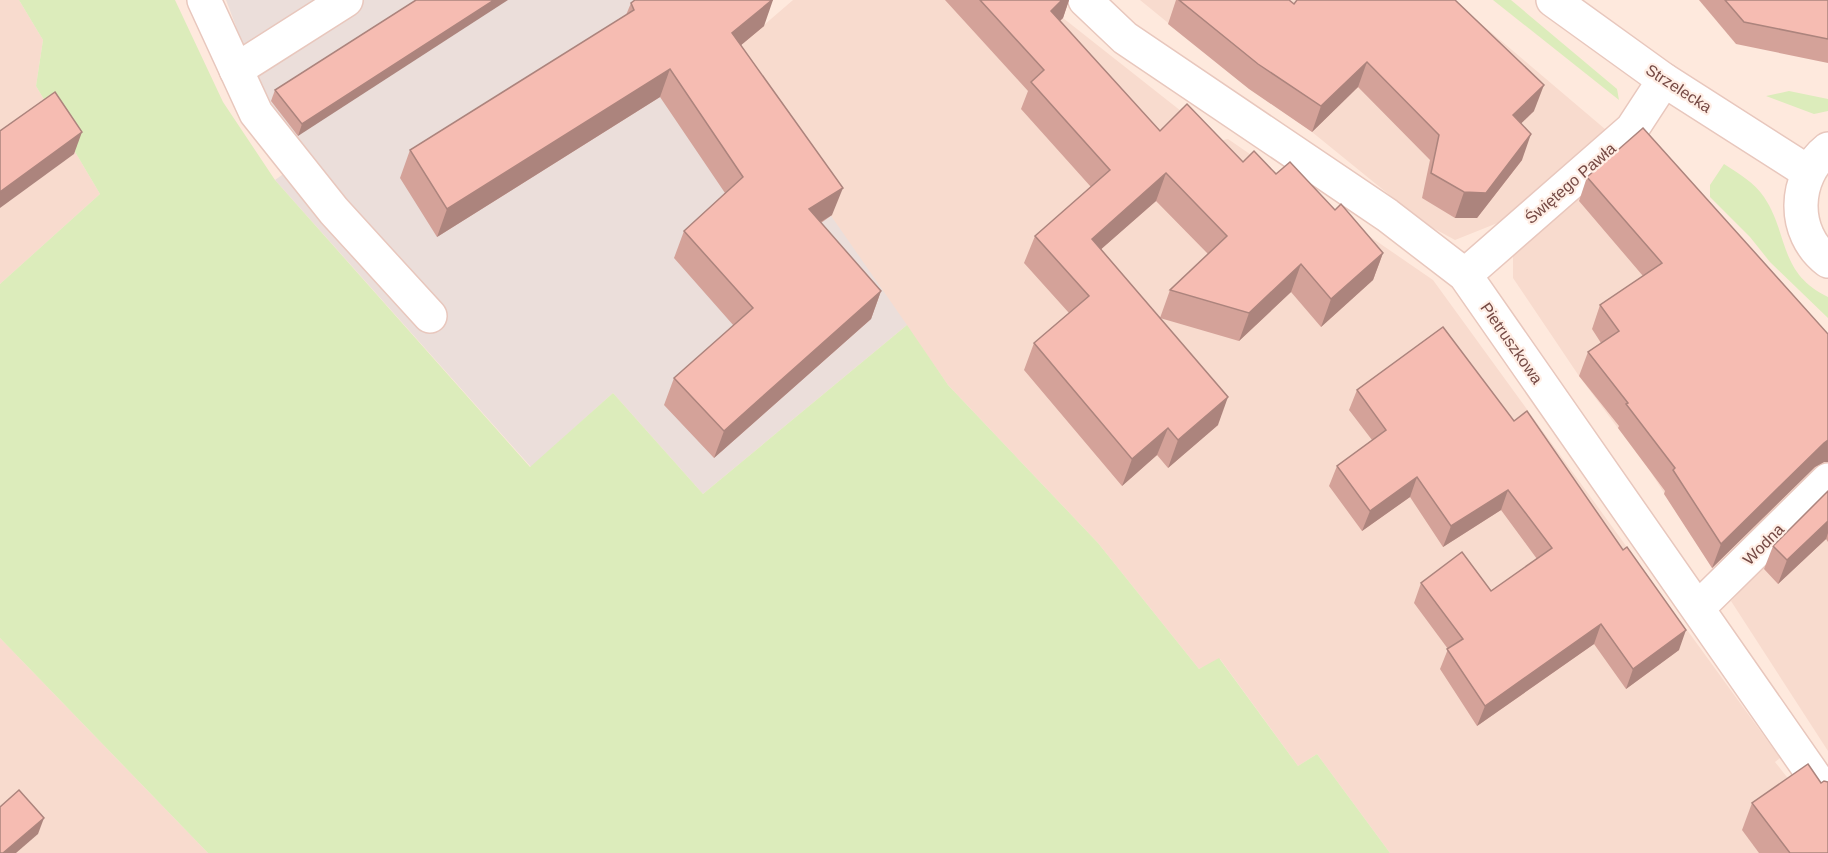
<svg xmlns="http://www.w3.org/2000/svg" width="1828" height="853" viewBox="0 0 1828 853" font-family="Helvetica,sans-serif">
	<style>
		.residential { fill: #f8dbce }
		.industrial { fill: #ebdeda }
		.green { fill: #dcecbb }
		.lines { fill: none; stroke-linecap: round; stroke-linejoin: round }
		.minor-casing { stroke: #e8c7bd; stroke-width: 36 }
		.minor { stroke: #fff; stroke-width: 33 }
		.wall { fill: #d4a299; fill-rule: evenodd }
		.shaded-wall { fill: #ac847d }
		.building { fill: #f6bcb2; stroke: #ac847d; stroke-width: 1.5 }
		.labels { text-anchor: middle; stroke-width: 4.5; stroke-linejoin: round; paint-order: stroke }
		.street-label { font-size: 16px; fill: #754944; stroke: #ffeee5 }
	</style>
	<rect width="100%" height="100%" fill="#fee9dd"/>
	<g class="residential">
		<path d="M0 0H19L43 40 36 86 100 194 0 284Z"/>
		<path d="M793 0H1047L1063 18 1219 141 1228 139 1433 280 1780 758 1775 762 1798 791 1828 853H1390L1317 754 1298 766 1220 659 1199 669 1098 543 948 385 722 61Z"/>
		<path d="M1140 0H1453L1612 135 1505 220 1455 240 1424 223 1312 132 1243 84Z"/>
		<path d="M1632 149 1828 368V462L1713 569 1650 471 1579 376 1513 278V253Z"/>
		<path d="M1828 502V751L1731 601 1781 547Z"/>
		<path d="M0 638 208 853H0Z"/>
	</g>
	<path class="industrial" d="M226 0H681L907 325 703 494 613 393 531 467 275 180 307 157 260 90Z"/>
	<g class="green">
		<path d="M19 0H175L223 102 275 180 530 467 613 393 703 494 907 325 948 385 1098 543 1199 669 1219 658 1298 766 1317 754 1390 853H208L0 638V284L100 194 36 86 43 40Z"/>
		<path d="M1493 0H1511L1617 89 1619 100Z"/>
		<path d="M1789 91 1828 99V111L1814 114 1766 96Z"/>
		<path d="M1724 164C1738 173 1755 183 1764 197 1789 234 1778 273 1828 297V318L1770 262 1750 237 1710 197V185Z"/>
	</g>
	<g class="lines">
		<defs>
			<g id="minor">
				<path d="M204 0 256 113 334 211 430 316"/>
				<path d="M1085 0 1125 38 1387 215 1465 275 1828 796"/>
				<path d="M1553 0 1664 80 1808 172"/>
				<path d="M236 70 346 0"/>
				<path d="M1828 149C1793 177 1791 233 1828 261"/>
				<path d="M1465 275 1632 129 1664 80"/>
				<path d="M1698 608 1828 480"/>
			</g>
		</defs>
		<use href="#minor" class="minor-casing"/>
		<use href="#minor" class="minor"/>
	</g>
	<g class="wall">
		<path d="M416 0 298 136 271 101 275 90Z"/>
		<path d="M945 0H1069L1063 18 1060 21 1160 131 1276 174 1335 210 1383 253 1373 280 1321 327 1291 292 1239 341 1160 318 1218 425 1168 468 1157 455 1122 486 1024 370 1034 343 1069 313 1024 263 1035 236 1091 187 1021 109 1028 91ZM1156 201 1208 254 1170 290 1160 318 1101 249Z"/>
		<path d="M1176 0H1289L1294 4 1534 111 1521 123 1522 160 1477 218H1455L1422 198 1430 160 1358 87 1312 132 1249 89 1168 24Z"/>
		<path d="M1699 0H1828V63L1736 44Z"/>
		<path d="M631 3 764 26 741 45 832 215 821 223 881 291 871 319 714 458 664 405 674 378 734 326 674 258 684 231 725 193 660 97 437 237 400 178 410 150 626 15Z"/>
		<path d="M1587 177 1828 334V462H1824L1815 467 1712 568 1664 494 1665 491 1618 428 1619 426 1579 376 1588 352 1601 343 1592 329 1600 305 1643 276 1579 201Z"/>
		<path d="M1443 327 1679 650 1626 689 1594 644 1477 726 1440 669 1448 649 1414 603 1421 583 1491 591 1537 559 1501 510 1443 547 1410 497 1362 531 1329 486 1337 466 1372 440 1349 410 1357 390Z"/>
		<path d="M1828 491V542L1826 539 1778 584 1764 569 1773 546Z"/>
		<path d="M1821 783 1828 853H1759L1742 830 1752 803Z"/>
	</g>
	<g class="shaded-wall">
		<path d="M494 0H508L298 136 302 124Z"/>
		<path d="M772 0H773L764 26 722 61 732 33Z"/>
		<path d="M1062 0H1069L1063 18 1041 38 1051 11Z"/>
		<path d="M1367 62 1358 87 1312 132 1321 106Z"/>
		<path d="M670 69 660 97 437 237 447 209Z"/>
		<path d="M1544 85 1534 111 1504 140 1513 115Z"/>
		<path d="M82 132 74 154 0 208V192Z"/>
		<path d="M1531 134 1522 160 1477 218H1455L1464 192Z"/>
		<path d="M1166 173 1156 201 1082 266 1092 239Z"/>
		<path d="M843 188 832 215 798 236 809 209Z"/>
		<path d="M1383 253 1373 280 1321 327 1331 299Z"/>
		<path d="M1301 264 1291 292 1239 341 1249 313Z"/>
		<path d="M881 291 871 319 714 458 724 431Z"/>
		<path d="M1228 397 1218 425 1168 468 1178 440Z"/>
		<path d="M1168 428 1157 455 1122 486 1132 459Z"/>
		<path d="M1828 440V462H1824L1815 467 1712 568 1721 544 1824 443Z"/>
		<path d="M1417 477 1410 497 1362 531 1370 511Z"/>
		<path d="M1508 490 1501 510 1443 547 1451 526Z"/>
		<path d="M1828 521V533L1826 539 1778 584 1787 560Z"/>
		<path d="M1601 624 1594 644 1477 726 1485 706Z"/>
		<path d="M1686 630 1679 650 1626 689 1633 669Z"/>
		<path d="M44 818 38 834 16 853H3Z"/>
	</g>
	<g class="building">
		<path d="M416 0H494L302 124 275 90Z"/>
		<path d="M635 0H772L732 33 843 188 809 209 881 291 724 431 674 378 753 308 684 231 743 177 670 69 447 209 410 150 634 10 631 3Z"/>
		<path d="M980 0H1062L1051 11 1160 131 1187 104 1243 162 1254 151 1276 174 1290 162 1335 210 1341 204 1383 253 1331 299 1301 264 1249 313 1170 290 1227 236 1166 173 1092 239 1228 397 1178 440 1168 428 1132 459 1034 343 1089 296 1035 236 1110 170 1031 82 1044 70Z"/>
		<path d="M1179 0H1289L1294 4 1297 0H1455L1544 85 1513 115 1531 134 1486 193 1464 192 1431 173 1439 135 1367 62 1321 106 1258 64Z"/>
		<path d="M1725 0H1828V39L1744 22Z"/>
		<path d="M55 92 82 132 0 192V131Z"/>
		<path d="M1643 128 1828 334V440L1824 443 1721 544 1673 470 1675 468 1626 404 1628 403 1588 352 1619 331 1600 305 1662 263 1587 177Z"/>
		<path d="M1443 327 1514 421 1527 411 1623 550 1627 547 1686 630 1633 669 1601 624 1485 706 1447 649 1463 639 1421 583 1462 552 1491 591 1552 548 1508 490 1451 526 1417 477 1370 511 1337 466 1386 430 1357 390Z"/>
		<path d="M1828 491V521L1787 560 1773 546Z"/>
		<path d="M1808 764 1821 783 1824 781 1828 782V853H1790L1752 803Z"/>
		<path d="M19 790 44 818 3 853H0V807Z"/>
	</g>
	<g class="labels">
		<g class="street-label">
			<text transform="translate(1679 88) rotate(33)" y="6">Strzelecka</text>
			<text transform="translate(1570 183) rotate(-41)" y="6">Świętego Pawła</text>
			<text transform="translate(1512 343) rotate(55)" y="6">Pietruszkowa</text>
			<text transform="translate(1763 544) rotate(-45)" y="6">Wodna</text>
		</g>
	</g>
</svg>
